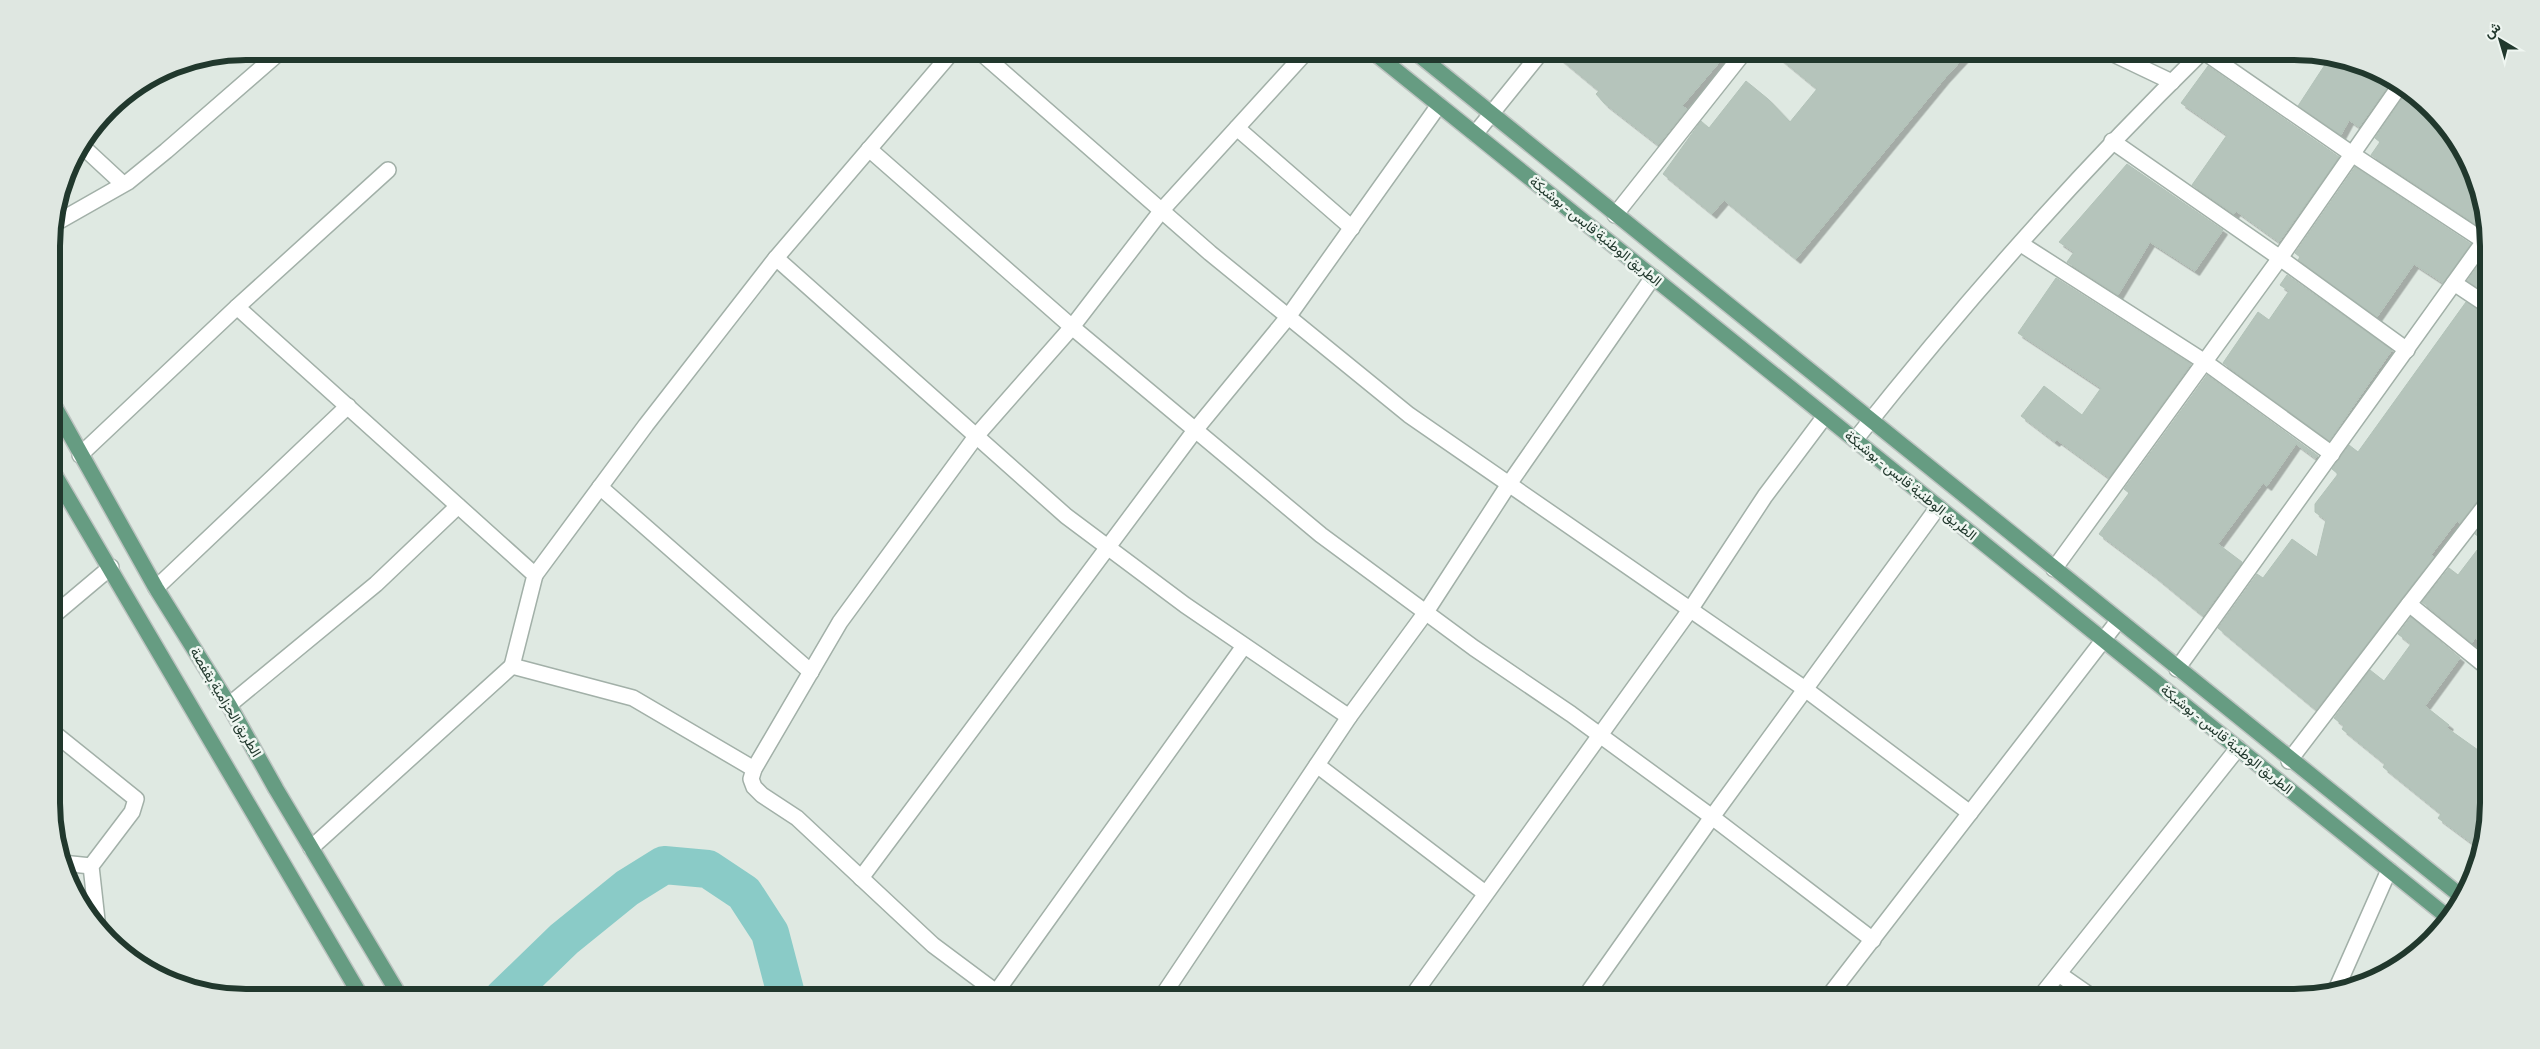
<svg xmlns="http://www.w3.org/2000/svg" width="2540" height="1049" viewBox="0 0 2540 1049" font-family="'Source Sans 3',Vazirmatn,sans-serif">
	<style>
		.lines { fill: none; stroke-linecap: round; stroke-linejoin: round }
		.river { stroke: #8acbc7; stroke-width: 38 }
		.building { fill: #b5c4bb; stroke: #b2c2b8; filter: url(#shadow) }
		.minor-casing { stroke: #a2b0a8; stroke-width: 18 }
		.major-casing { stroke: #bcc3c0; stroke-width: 18 }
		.minor { stroke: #fff; stroke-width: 15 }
		.major { stroke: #669c82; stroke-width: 15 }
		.labels { text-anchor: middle; stroke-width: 5; stroke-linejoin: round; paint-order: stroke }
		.street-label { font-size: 14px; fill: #21382d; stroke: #eff6f1 }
		.rim { fill: none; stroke: #21382d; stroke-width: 6 }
	</style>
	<defs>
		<filter id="shadow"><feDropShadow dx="4.5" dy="4.5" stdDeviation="0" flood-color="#0004"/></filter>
	</defs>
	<rect width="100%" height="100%" fill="#dfe9e2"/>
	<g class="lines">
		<path class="river" d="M503 998 564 939 627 888 664 865 708 869 744 893 770 933 787 998"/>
	</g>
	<g class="building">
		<path d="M1551 51H1729L1682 106 1687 109 1658 145 1604 103 1596 94 1599 91Z"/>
		<path d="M1771 51H1970L1945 78 1796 259 1724 200 1712 214 1663 174 1701 121 1709 128 1746 81 1768 99 1790 122 1817 89Z"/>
		<path d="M2330 57 2357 62 2393 79 2359 127 2349 120 2341 135 2298 106Z"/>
		<path d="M2208 66 2339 157 2279 242 2236 211 2234 214 2192 185 2227 135 2181 103Z"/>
		<path d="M2408 90 2448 127 2474 171 2487 228 2483 229 2371 155 2380 142 2375 138Z"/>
		<path d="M2127 164 2223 230 2195 271 2150 242 2118 295 2067 262 2074 252 2059 242Z"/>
		<path d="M2355 167 2471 244 2443 283 2414 264 2377 317 2298 260 2300 257 2295 253Z"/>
		<path d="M2487 253V294L2467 281Z"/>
		<path d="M2287 275 2392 350 2329 441 2223 363 2258 312 2269 320 2289 291 2280 285Z"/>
		<path d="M2056 278 2191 364 2109 478 2057 440 2055 442 2021 416 2044 386 2082 415 2101 388 2018 333Z"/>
		<path d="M2466 302 2487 314 2488 386 2476 405 2488 412V493L2481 496 2460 523 2457 521 2431 555 2434 557 2316 710 2218 628 2257 574 2263 578 2292 539 2317 557 2326 520 2315 512V504L2338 474 2332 469 2349 445 2358 452Z"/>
		<path d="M2207 375 2318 456 2315 458 2296 444 2267 486 2263 483 2218 544 2242 562 2203 616 2152 574 2099 534 2129 493 2124 489Z"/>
		<path d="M2488 517V602L2480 611 2488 617V648L2475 638 2472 643 2422 602 2449 568 2458 575 2484 541 2475 534Z"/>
		<path d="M2411 617 2460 658 2425 706 2449 725 2447 728 2478 750 2489 732V803L2481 850 2438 818 2441 814 2383 767 2385 764 2342 729 2344 726 2334 718 2370 670 2384 681 2411 644 2398 634Z"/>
	</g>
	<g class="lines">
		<defs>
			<g id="minor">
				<path d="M979 51 1210 253 1409 415 1805 689 1970 813"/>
				<path d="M2107 51 2172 82"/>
				<path d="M2203 51 2352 154 2484 241"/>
				<path d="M1237 128 1352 228"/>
				<path d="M1475 134 1542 51"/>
				<path d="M2112 141 2280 258 2407 350"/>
				<path d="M82 146 123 184"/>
				<path d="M869 149 1072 327 1321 535 1474 648 1571 714 1712 817 1873 940"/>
				<path d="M1615 215 1745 51"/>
				<path d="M54 224 128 182 166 151 281 51"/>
				<path d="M2021 244 2205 362 2332 454"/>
				<path d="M776 258 1066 516 1185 605 1349 717"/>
				<path d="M2454 283 2487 305"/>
				<path d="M237 307 535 575 512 666 633 698 754 769"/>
				<path d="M1855 440C1963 304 2078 173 2203 51"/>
				<path d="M80 455 237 307 388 170"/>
				<path d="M600 487 811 672"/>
				<path d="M2488 502 2409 604 2488 668"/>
				<path d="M2054 569 2280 258 2401 84"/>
				<path d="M535 575 646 425 776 258 953 51"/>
				<path d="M156 588 348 406"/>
				<path d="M54 615 111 567"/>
				<path d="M2177 669 2487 237"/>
				<path d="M229 705 376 584 458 506"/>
				<path d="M54 733 136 799 132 812 91 866 98 929"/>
				<path d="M2289 761 2409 604"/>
				<path d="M1317 765 1485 893"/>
				<path d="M311 848 512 666"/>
				<path d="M62 863 91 866"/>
				<path d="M861 878 1196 429 1288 317 1439 105"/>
				<path d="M2059 974 2092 997"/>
				<path d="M2335 992 2389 870"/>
				<path d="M1585 997 1712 817 1938 507"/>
				<path d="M1828 997 2118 621"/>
				<path d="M2040 997 2238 748"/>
				<path d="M992 998 1244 646"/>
				<path d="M1004 998 933 945 797 818 762 795 754 787 751 779 754 769 840 622 977 435 1072 327 1162 210 1307 51"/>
				<path d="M1161 998 1349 717 1426 612 1509 484 1653 277"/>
				<path d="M1411 998 1690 610 1765 496 1825 416"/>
			</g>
			<g id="major">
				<path d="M1372 51 2450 919"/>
				<path d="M1414 51 2462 897"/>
				<path d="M53 404 156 588 229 705 276 789 401 998"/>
				<path d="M53 472 362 998"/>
			</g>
		</defs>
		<use href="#minor" class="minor-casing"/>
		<use href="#major" class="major-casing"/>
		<use href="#minor" class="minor"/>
		<use href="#major" class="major"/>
	</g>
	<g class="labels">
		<g class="street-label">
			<text transform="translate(1596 231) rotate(39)" y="5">الطريق الوطنية قابس - بوشبكة</text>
			<text transform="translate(1911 485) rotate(39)" y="5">الطريق الوطنية قابس - بوشبكة</text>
			<text transform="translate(226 702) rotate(59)" y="5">الطريق الحزامية بقفصة</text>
			<text transform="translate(2227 739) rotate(39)" y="5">الطريق الوطنية قابس - بوشبكة</text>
		</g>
	</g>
	<path d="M0 0H2540V1049H0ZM246 60H2294A186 186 0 0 1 2480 246V803A186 186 0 0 1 2294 989H246A186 186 0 0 1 60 803V246A186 186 0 0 1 246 60Z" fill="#dfe7e1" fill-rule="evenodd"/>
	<path class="rim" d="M246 60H2294A186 186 0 0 1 2480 246V803A186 186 0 0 1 2294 989H246A186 186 0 0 1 60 803V246A186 186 0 0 1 246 60Z"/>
	<g transform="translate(2500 40) rotate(322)" stroke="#eff6f1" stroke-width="4" paint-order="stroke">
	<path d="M0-4L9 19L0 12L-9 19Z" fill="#21382d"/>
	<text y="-8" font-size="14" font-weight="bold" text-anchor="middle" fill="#21382d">ش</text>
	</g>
</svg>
